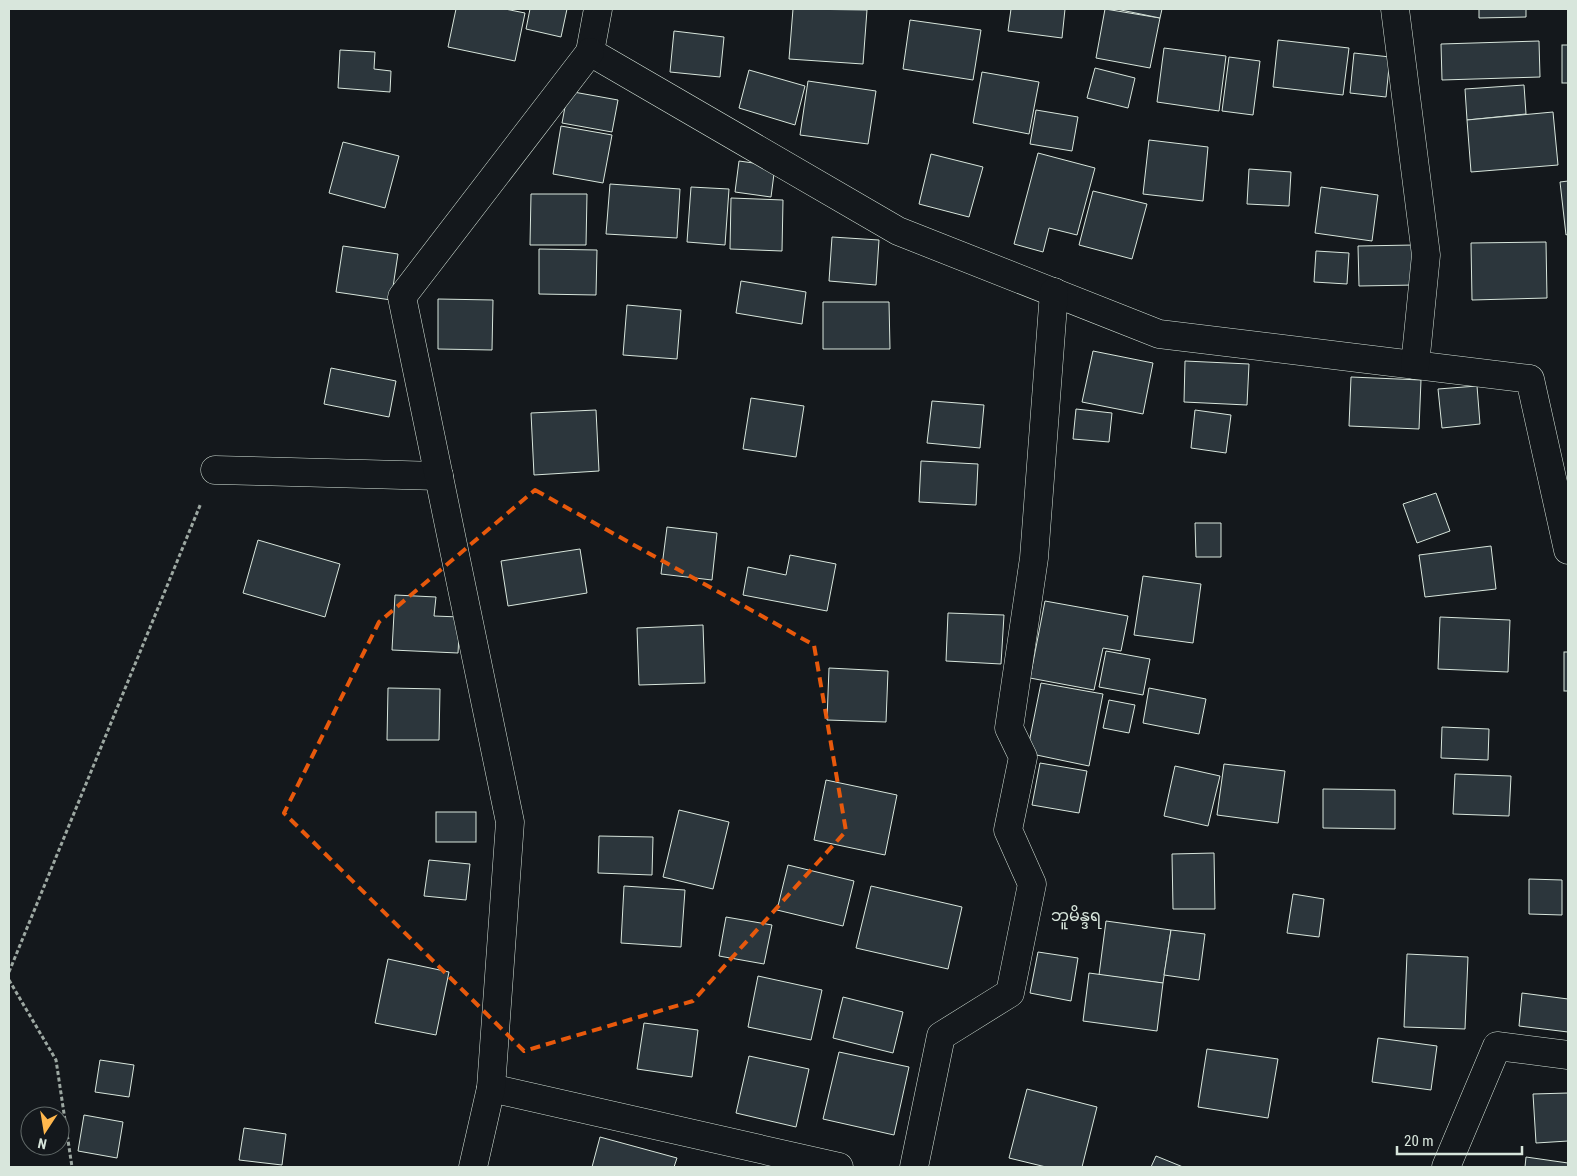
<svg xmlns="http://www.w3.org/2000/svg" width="1577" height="1176" viewBox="0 0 1577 1176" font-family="'Roboto Condensed','Noto Sans Myanmar',sans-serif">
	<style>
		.building { fill: #2c363c; stroke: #d8e6dc }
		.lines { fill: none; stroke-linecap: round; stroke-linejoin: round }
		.minor-casing { stroke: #d8e6dc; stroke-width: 29 }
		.path { stroke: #9da8a2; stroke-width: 3; stroke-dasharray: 4 2.5; stroke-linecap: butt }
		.minor { stroke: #14181c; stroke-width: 28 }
		.marked { fill: none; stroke: #e8590c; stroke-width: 4; stroke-dasharray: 10 6; stroke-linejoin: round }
		.labels { text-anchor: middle; stroke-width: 4; stroke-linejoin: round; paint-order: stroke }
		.quarter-label { font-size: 16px; fill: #d8e6dc; stroke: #14181c }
	</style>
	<rect width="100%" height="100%" fill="#14181c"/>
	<g class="building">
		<path d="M456 9H505L525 13 515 61 448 47Z"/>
		<path d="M530 9H567L561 37 526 29Z"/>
		<path d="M793 9 867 10 863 64 789 59Z"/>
		<path d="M1011 9H1065L1062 38 1008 31Z"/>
		<path d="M1105 9 1160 18 1150 68 1096 58Z"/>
		<path d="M1116 9H1162L1160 18Z"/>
		<path d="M1479 9H1526V17L1479 18Z"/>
		<path d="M910 20 981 30 973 80 903 69Z"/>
		<path d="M674 31 724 37 720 77 670 72Z"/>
		<path d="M1278 40 1349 48 1343 95 1273 87Z"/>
		<path d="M1539 41 1540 77 1442 80 1441 44Z"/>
		<rect x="1562" y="45" width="6" height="38"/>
		<path d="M1164 48 1226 56 1219 111 1157 102Z"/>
		<path d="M340 50 375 52 374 69 391 71 390 92 338 88Z"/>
		<path d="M1354 53 1390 57 1386 97 1350 93Z"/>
		<path d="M1229 57 1260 61 1253 115 1222 111Z"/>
		<path d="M1095 68 1135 78 1128 108 1087 98Z"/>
		<path d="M749 70 805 86 795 125 739 108Z"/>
		<path d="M982 72 1039 82 1029 134 973 123Z"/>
		<path d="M808 81 876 91 868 144 800 135Z"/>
		<path d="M1524 85 1526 114 1467 120 1465 89Z"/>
		<path d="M568 91 618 100 612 132 562 123Z"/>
		<path d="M1036 110 1078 117 1072 151 1030 144Z"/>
		<path d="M1553 112 1558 165 1471 172 1467 120Z"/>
		<path d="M561 126 612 135 603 183 553 174Z"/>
		<path d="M1149 140 1208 147 1203 201 1143 194Z"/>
		<path d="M343 142 399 156 385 208 329 193Z"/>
		<path d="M1038 153 1095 168 1077 235 1049 228 1043 252 1014 244Z"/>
		<path d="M931 154 983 167 969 217 919 204Z"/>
		<path d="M739 161 775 166 771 197 735 192Z"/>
		<path d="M1249 169 1291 172 1289 206 1247 204Z"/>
		<path d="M1568 181V234L1566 235 1560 182Z"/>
		<path d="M610 184 680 189 677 238 606 234Z"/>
		<path d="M691 187 729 189 725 245 687 242Z"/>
		<path d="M1321 187 1378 195 1372 241 1315 233Z"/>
		<path d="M1093 191 1147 204 1132 259 1079 245Z"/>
		<path d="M531 194H587L586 245H530Z"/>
		<path d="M731 198 783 200 782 251 730 249Z"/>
		<path d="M832 237 879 240 876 285 829 281Z"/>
		<path d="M1546 242 1547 298 1472 300 1471 243Z"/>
		<path d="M1414 245 1415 285 1359 286 1358 246Z"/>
		<path d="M343 246 398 254 391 300 336 292Z"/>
		<path d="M539 249 597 250 596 295 539 294Z"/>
		<path d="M1316 251 1349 253 1347 284 1314 282Z"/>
		<path d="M741 281 806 292 802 324 736 313Z"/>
		<path d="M438 299 493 300 492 350 438 349Z"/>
		<path d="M823 302H889L890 349H823Z"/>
		<path d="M627 305 681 310 677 359 623 355Z"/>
		<path d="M1093 351 1153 363 1143 414 1082 402Z"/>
		<path d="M1185 361 1249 364 1247 405 1184 402Z"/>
		<path d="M331 368 396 381 389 417 324 404Z"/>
		<path d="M1351 377 1421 380 1419 429 1349 426Z"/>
		<path d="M1477 386 1480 424 1442 428 1438 389Z"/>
		<path d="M751 398 804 406 796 457 743 449Z"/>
		<path d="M932 401 984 405 980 448 927 443Z"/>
		<path d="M1076 409 1112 413 1109 442 1073 439Z"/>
		<path d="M596 410 599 471 534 475 531 413Z"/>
		<path d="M1195 410 1231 415 1226 453 1191 448Z"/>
		<path d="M921 461 978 464 976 505 919 502Z"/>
		<path d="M1436 493 1450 531 1417 543 1403 504Z"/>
		<path d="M1195 523H1221V557H1196Z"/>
		<path d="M667 527 717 533 712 580 661 574Z"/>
		<path d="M258 540 340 564 325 617 243 593Z"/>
		<path d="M1491 546 1496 589 1425 597 1419 555Z"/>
		<path d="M580 549 587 593 508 606 501 561Z"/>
		<path d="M790 555 836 564 827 611 743 595 748 567 786 575Z"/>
		<path d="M1143 576 1201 584 1193 643 1134 635Z"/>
		<path d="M395 595 436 597 434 616 460 617 458 653 392 650Z"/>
		<path d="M1045 601 1128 616 1121 651 1103 648 1094 690 1030 678Z"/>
		<path d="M948 613 1004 615 1001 664 946 661Z"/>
		<path d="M1440 617 1510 620 1508 672 1438 669Z"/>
		<path d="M703 625 705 683 639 685 637 628Z"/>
		<path d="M1106 651 1150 659 1143 695 1099 687Z"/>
		<rect x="1564" y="652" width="4" height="39"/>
		<path d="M829 668 888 671 886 722 827 720Z"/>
		<path d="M1041 683 1103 694 1089 766 1027 753Z"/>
		<path d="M388 688 440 689 439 740H387Z"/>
		<path d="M1149 688 1206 699 1199 734 1143 723Z"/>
		<path d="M1109 700 1135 705 1129 733 1103 728Z"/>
		<path d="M1442 727 1489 729 1488 760 1441 758Z"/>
		<path d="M1040 763 1087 771 1079 813 1032 805Z"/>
		<path d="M1224 764 1285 771 1278 823 1217 815Z"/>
		<path d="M1175 766 1220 776 1208 826 1164 816Z"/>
		<path d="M1455 774 1511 776 1509 816 1453 814Z"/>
		<path d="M826 780 897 795 885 855 814 840Z"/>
		<path d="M1323 789 1395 790V829L1323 828Z"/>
		<path d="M679 810 729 822 713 889 663 877Z"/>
		<rect x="436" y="812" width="40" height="30"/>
		<path d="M599 836 653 837 652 875 598 873Z"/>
		<path d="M1214 853 1215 909H1173L1172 854Z"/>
		<path d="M429 860 470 864 466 900 424 896Z"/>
		<path d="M788 865 854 881 843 926 777 910Z"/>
		<path d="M1529 879 1562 880V915L1529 914Z"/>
		<path d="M624 886 685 890 681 947 621 943Z"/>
		<path d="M871 886 962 907 948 969 856 948Z"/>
		<path d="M1293 894 1324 899 1319 937 1287 933Z"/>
		<path d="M726 917 772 925 764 964 719 956Z"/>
		<path d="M1106 921 1171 930 1163 983 1099 975Z"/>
		<path d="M1171 930 1205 934 1199 980 1164 975Z"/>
		<path d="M1038 952 1078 958 1071 1001 1030 993Z"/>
		<path d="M1407 954 1468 957 1465 1029 1404 1027Z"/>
		<path d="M388 959 449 972 436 1035 375 1023Z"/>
		<path d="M1089 973 1163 983 1157 1031 1083 1021Z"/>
		<path d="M758 976 822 990 811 1040 748 1027Z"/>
		<path d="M1522 993 1568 999V1032L1519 1026Z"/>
		<path d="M843 997 903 1012 893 1053 833 1038Z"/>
		<path d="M644 1023 698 1030 692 1077 637 1069Z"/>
		<path d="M1378 1038 1437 1046 1431 1090 1372 1082Z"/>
		<path d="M1207 1049 1278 1059 1268 1118 1198 1107Z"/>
		<path d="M839 1052 909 1067 894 1135 823 1119Z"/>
		<path d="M749 1056 809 1069 796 1127 736 1113Z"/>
		<path d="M100 1060 134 1065 129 1097 95 1092Z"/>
		<path d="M1027 1089 1097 1107 1082 1167H1046L1009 1158Z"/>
		<path d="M1568 1093V1141L1536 1143 1533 1094Z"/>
		<path d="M84 1115 123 1122 117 1158 78 1151Z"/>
		<path d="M244 1128 286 1134 282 1165 239 1160Z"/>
		<path d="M600 1137 677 1158 674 1167H592Z"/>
		<path d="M1156 1156 1183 1167H1151Z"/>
		<path d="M1526 1157 1568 1163V1167H1525Z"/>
	</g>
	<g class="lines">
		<defs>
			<g id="minor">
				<path d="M598 9 590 52 898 231 1159 334 1530 379 1568 550"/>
				<path d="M1395 9 1426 255 1415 365"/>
				<path d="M215 470 439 476"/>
				<path d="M491 1088 839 1167"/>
				<path d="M473 1167 491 1088 510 822 402 297 590 52"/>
				<path d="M914 1167 941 1036 1010 993 1032 884 1008 830 1023 757 1009 728 1034 558 1054 292"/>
				<path d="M1446 1167 1497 1046 1568 1055"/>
			</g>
		</defs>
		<use href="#minor" class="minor-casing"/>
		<g class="path">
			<path d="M9 972 201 503"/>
			<path d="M9 980 56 1060 72 1167"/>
		</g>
		<use href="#minor" class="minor"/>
	</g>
	<path class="marked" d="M535 490 814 645 846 831 693 1001 524 1051 284 813 379 622Z"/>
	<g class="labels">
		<g class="quarter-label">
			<text x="1076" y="921">ဘူမိန္ဒရ</text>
		</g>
	</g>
	<rect width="1577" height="1176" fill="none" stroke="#d8e6dc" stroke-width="20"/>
	<g transform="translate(45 1131) rotate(192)"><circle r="24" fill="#14181c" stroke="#626a69"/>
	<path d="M0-4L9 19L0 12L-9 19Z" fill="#ffb74d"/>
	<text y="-8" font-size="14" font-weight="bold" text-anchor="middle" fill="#d8e6dc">N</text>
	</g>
	<path d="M1397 1146v8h125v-8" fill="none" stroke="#d8e6dc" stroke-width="2.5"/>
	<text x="1404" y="1146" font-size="15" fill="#d8e6dc" stroke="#14181c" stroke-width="4" paint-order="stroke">20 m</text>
</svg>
